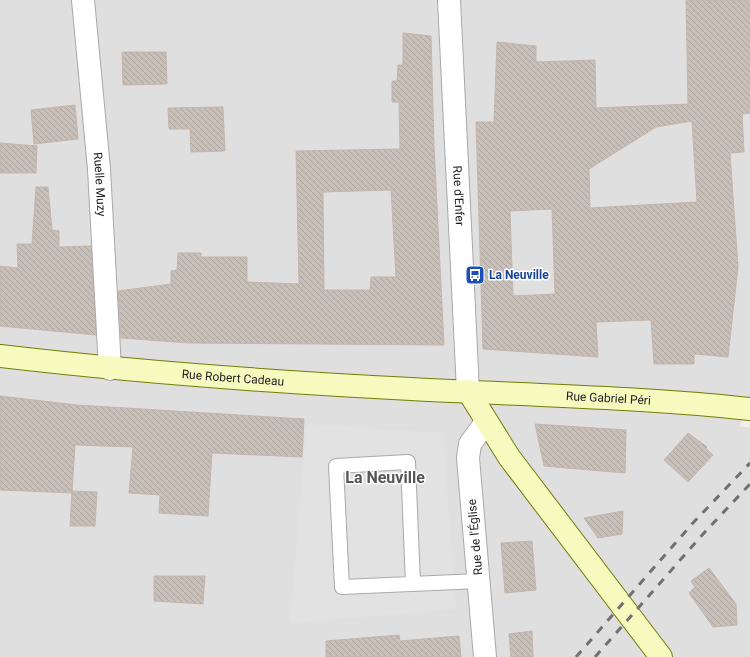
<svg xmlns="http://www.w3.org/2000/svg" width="750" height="657" viewBox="0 0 750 657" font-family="Roboto,sans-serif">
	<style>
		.residential { fill: #e0dfdf }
		.parking { fill: #e2e2e2 }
		.building { fill: url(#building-back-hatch); stroke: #c4b6ab; fill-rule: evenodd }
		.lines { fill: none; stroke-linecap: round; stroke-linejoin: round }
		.service-casing { stroke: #a9a9a9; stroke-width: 16 }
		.minor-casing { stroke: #a9a9a9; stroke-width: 24 }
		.tertiary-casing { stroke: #a9a9a9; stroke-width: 24 }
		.secondary-casing { stroke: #707d05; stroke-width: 24 }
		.service { stroke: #fff; stroke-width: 14 }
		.minor { stroke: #fff; stroke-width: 22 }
		.tertiary { stroke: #fff; stroke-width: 22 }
		.secondary { stroke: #f7fabf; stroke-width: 22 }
		.rail { stroke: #707070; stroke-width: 3; stroke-dasharray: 8 8; stroke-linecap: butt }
		.labels { text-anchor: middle; stroke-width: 3; stroke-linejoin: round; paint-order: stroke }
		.street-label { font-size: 12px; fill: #222; stroke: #fff }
		.transit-label { font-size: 12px; font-weight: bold; fill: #164399; stroke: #fff; text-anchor: start }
		.district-label { font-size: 16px; font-weight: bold; fill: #555; stroke: #fff }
	</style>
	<defs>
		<pattern id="building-back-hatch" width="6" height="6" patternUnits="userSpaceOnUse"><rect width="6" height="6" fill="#c7bfb8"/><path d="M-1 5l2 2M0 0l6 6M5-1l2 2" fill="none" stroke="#aba49e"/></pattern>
	</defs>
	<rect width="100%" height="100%" fill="#f2efe9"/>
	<path class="residential" d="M0 0H750V407L739 426 750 428V657H0Z"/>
	<path class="parking" d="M307 424 443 433 456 609 290 623Z"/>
	<g class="building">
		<path d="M686 0H750V113L742 114 744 152 730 153 738 267 728 357 694 354V364H654L651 320 596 322 598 357 483 349 476 122H494L497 42 536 46V62L595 60 596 108 688 104ZM692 121 697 202 590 208 589 169 656 127ZM552 209 555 294 513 296 510 211Z"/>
		<path d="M403 33 431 36 434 146 444 345 189 343 121 338 118 291 171 284V271L177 270 178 253H201V257H247V282L299 284 296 151 400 149 399 102H392V81H397L398 65H403ZM391 190 396 277H371L370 290H324L323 192Z"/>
		<path d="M122 52H166L167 84 123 85Z"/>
		<path d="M75 105 78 139 34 144 31 110Z"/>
		<path d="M223 107 225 151 191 152 190 129H169L168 108Z"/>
		<path d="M0 143 37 146 36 173H0Z"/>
		<path d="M36 187H48L52 230 59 231V247L91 246 96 335 0 326V266L18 268 17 244H32Z"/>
		<path d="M0 396 77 405 304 419 302 457 212 453 208 516 159 513 160 495 129 493 133 447 75 445 72 493 0 490Z"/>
		<path d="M535 424 626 430 625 473 544 466Z"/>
		<path d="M688 433 707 447 706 448 713 455 688 482 664 460Z"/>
		<path d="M72 491 97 492 95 526H70Z"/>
		<path d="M623 511 622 534 598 538 584 518Z"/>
		<path d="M532 541 536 590 505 593 501 543Z"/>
		<path d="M709 568 736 604 737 625 713 627 689 593 695 587 691 581Z"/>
		<path d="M154 576H205L203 604 154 601Z"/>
		<path d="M532 631 533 657H511L509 634Z"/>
		<path d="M399 635 400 641 459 636 461 657H326V641Z"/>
	</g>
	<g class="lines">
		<defs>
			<path id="service" d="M413 584 408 462 336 466 342 587 480 581"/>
			<g id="minor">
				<path id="s1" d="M83 0 99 169 110 369"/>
				<path d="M485 657 468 458 470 444 486 422"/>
			</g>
			<g id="tertiary">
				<path id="s2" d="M449 0 468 391"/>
			</g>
			<g id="secondary">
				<path id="s3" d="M0 356C136 372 273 382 411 389 524 395 637 397 750 409"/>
				<path d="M468 391 509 457 661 657"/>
			</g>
		</defs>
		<use href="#service" class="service-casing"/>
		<use href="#minor" class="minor-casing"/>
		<use href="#tertiary" class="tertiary-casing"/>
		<use href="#secondary" class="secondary-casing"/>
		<use href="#service" class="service"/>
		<use href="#minor" class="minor"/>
		<use href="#tertiary" class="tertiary"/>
		<use href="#secondary" class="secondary"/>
		<g class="rail">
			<path d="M576 657 692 524 750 463"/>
			<path d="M595 657 704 533 750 484"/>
		</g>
	</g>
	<defs>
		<symbol id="bus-square" viewBox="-11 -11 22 22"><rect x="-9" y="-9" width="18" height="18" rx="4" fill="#1a4fb4" stroke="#fff"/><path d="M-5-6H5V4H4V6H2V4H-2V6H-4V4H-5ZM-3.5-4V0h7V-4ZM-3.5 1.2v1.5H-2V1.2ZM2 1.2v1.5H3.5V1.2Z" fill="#fff"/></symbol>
	</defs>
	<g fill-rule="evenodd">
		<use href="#bus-square" x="464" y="264" width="22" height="22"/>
	</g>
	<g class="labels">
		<g class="street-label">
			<text dy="4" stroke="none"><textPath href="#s1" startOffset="185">Ruelle Muzy</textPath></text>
			<text dy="4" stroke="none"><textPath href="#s2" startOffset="196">Rue d'Enfer</textPath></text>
			<text dy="4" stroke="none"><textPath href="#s3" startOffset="234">Rue Robert Cadeau</textPath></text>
			<text dy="4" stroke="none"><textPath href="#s3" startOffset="610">Rue Gabriel Péri</textPath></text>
			<text transform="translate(475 537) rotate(-95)" y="4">Rue de l'Église</text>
		</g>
		<g class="transit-label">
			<text x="489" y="279">La Neuville</text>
		</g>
		<g class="district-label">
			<text x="385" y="483">La Neuville</text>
		</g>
	</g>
</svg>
